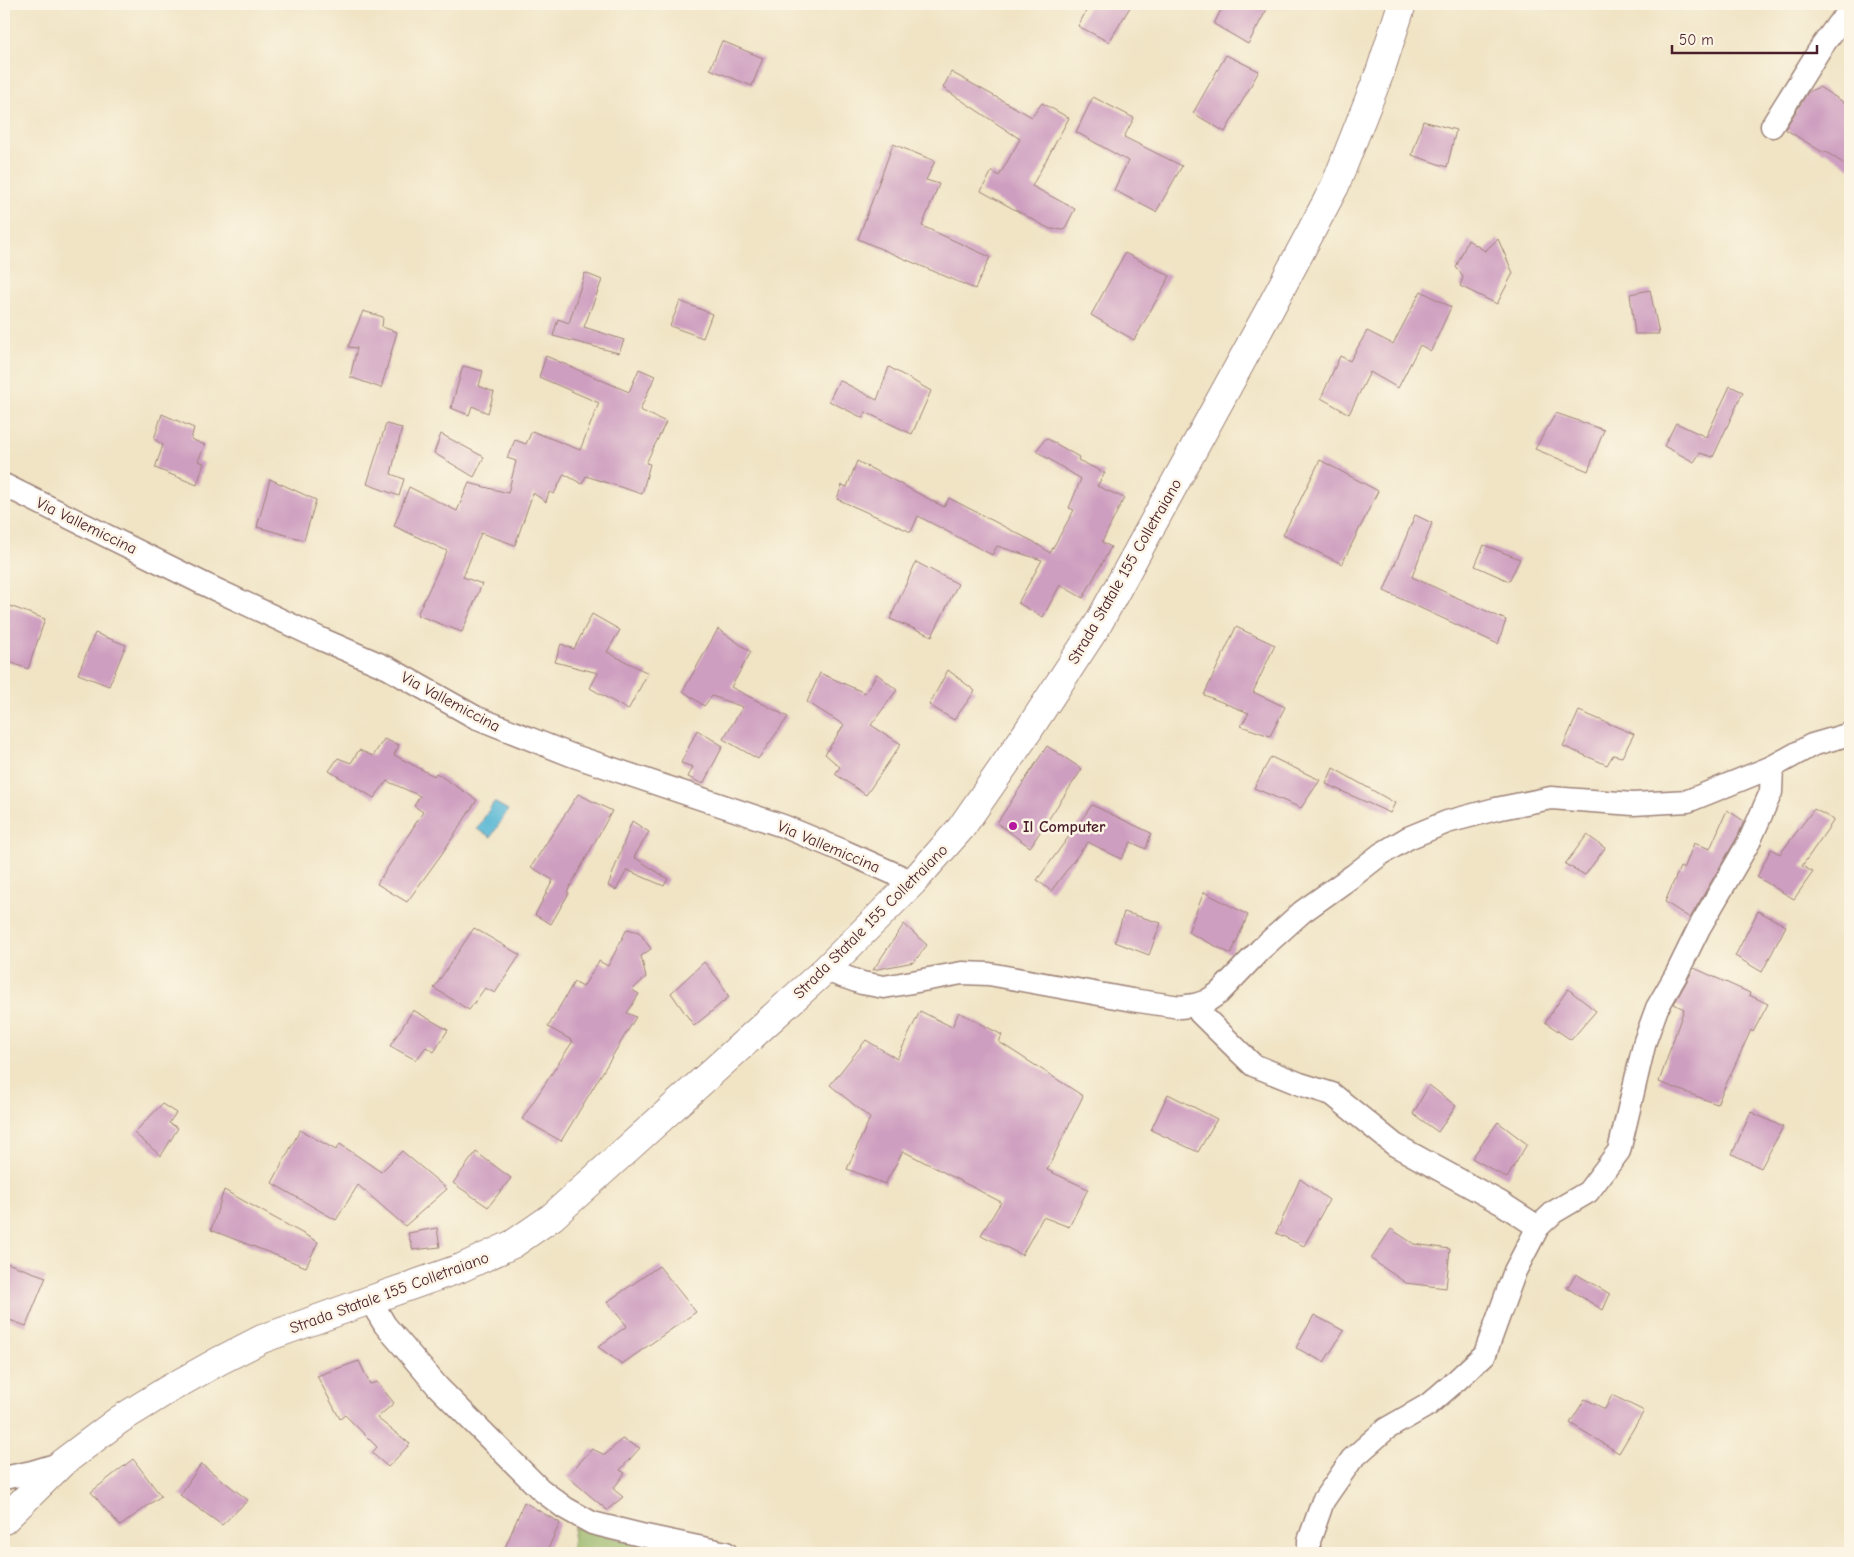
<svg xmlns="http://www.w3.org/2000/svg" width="1854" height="1557" viewBox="0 0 1854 1557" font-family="'Comic Neue',sans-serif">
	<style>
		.forest { fill: #98b567; stroke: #716a49 }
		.water { fill: #56b7d5; stroke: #506b80 }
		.building { fill: #ce9ec0 }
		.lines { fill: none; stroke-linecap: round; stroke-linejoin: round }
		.minor-casing { stroke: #9d8278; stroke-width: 25 }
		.major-casing { stroke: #9d8278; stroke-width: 30 }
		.minor { stroke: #fff; stroke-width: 22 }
		.major { stroke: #fff; stroke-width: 28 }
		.poi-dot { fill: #b5179e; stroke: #fcf5e5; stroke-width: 2 }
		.labels { text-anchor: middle; stroke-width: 5; stroke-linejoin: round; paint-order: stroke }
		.street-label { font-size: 16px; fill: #4a1f2b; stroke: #fcf5e5 }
		.poi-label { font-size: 16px; font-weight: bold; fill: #4a1f2b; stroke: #fcf5e5; text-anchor: start }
	</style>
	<rect width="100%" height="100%" fill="#fcf5e5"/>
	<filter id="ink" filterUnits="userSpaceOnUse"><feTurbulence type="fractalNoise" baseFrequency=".02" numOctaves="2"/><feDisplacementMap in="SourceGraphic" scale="10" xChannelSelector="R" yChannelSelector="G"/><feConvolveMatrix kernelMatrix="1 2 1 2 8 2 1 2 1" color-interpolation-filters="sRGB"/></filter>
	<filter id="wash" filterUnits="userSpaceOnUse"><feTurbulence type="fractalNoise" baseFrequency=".0096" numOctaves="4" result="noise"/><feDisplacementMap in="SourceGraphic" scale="20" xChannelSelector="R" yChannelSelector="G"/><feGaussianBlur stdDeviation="1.12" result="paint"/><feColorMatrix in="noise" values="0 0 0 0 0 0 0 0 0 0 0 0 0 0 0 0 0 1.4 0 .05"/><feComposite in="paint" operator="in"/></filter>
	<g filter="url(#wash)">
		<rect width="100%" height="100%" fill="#f0e4c5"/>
		<path class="forest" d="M574 1527 673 1553H571Z"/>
		<path class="water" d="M494 802 508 810 491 837 477 829Z"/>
		<g id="blocks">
			<g class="building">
				<path d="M1090 4H1132L1109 42 1078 26Z"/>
				<path d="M1224 4H1255L1267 9 1248 44 1214 24Z"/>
				<path d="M722 41 763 58 752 86 710 69Z"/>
				<path d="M1226 55 1259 71 1225 132 1193 113Z"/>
				<path d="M951 72 1032 117 1042 103 1069 118 1032 186 1075 209 1064 230 1050 229 981 191 992 171 999 176 1020 139 943 88Z"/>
				<path d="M1819 87 1850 106V168L1825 151 1824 153 1785 129 1808 92Z"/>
				<path d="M1093 97 1134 118 1124 137 1182 166 1156 212 1114 190 1128 161 1076 132Z"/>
				<path d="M1423 121 1456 130 1447 167 1412 155Z"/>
				<path d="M893 144 935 161 926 180 939 184 922 226 990 257 975 289 858 239Z"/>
				<path d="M1498 239 1513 273 1497 304 1460 286 1463 277 1456 267 1468 240 1485 251Z"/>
				<path d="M1125 253 1170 276 1134 340 1091 315Z"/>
				<path d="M585 273 602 280 584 327 624 340 619 353 553 336 558 319 569 323Z"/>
				<path d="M1650 290 1659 334H1635L1630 294Z"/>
				<path d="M1421 291 1451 307 1431 351 1420 345 1398 388 1370 372 1349 414 1321 398 1340 356 1350 361 1367 331 1393 344Z"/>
				<path d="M680 301 712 314 703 338 670 326Z"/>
				<path d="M363 311 383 317 382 327 397 332 381 388 350 377 357 348 348 347Z"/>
				<path d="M546 356 629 392 639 369 655 376 640 410 666 422 646 463 650 464 642 494 586 476 582 484 564 474 554 494 549 492 546 502 533 493 515 545 481 533 463 577 482 584 462 632 417 615 447 551 394 526 409 487 457 511 469 483 508 493 516 461 507 458 515 440 526 444 532 431 580 450 599 403 539 377Z"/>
				<path d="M463 366 483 371 479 386 494 392 488 413 472 406 469 415 451 408Z"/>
				<path d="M889 367 931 391 912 434 865 412 863 418 829 401 839 380 877 400Z"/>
				<path d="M1730 386 1743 392 1713 457 1700 453 1694 462 1664 446 1676 423 1706 437Z"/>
				<path d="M1556 413 1604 430 1588 471 1535 449Z"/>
				<path d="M162 414 194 428 191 439 205 445 198 461 204 463 197 485 155 468 163 445 154 439Z"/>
				<path d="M386 424 402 428 391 474 404 479 399 496 367 484Z"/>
				<path d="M441 434 484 457 474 477 434 453Z"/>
				<path d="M1046 438 1079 457 1078 460 1105 473 1097 486 1124 498 1102 542 1111 547 1083 598 1060 585 1043 617 1018 603 1042 560 997 546 992 555 918 516 911 532 837 499 842 485 847 487 857 461 944 507 949 498 1034 542 1050 553 1074 510 1069 508 1081 479 1036 451Z"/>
				<path d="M1320 460 1378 491 1342 564 1283 535Z"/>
				<path d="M270 479 316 500 304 540 257 527Z"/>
				<path d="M1415 515 1432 523 1412 577 1506 620 1498 644 1384 591Z"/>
				<path d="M1484 545 1520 559 1509 581 1475 566Z"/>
				<path d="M916 562 958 584 932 636 890 619Z"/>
				<path d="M7 605 45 619 28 669 4 660V614Z"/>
				<path d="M592 614 620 630 607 652 648 673 628 710 590 688 598 673 555 662 561 644 574 649Z"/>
				<path d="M1236 627 1275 645 1253 692 1285 707 1270 736 1241 726 1249 713 1204 695Z"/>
				<path d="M718 629 751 652 731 687 788 717 758 759 723 739 743 707 712 696 704 706 683 691Z"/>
				<path d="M95 633 126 645 109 686 78 674Z"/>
				<path d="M948 670 975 691 954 720 929 705Z"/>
				<path d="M820 673 865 693 877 674 897 690 871 725 901 744 866 795 835 774 840 767 825 754 844 725 807 702Z"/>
				<path d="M1579 711 1634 734 1622 757 1613 755 1607 765 1563 746Z"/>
				<path d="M697 730 723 746 703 784 688 777 693 767 681 763Z"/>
				<path d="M384 739 399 745 394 755 434 776 436 773 477 800 441 855 407 902 377 884 423 812 414 806 420 796 387 781 374 798 329 771 338 758 351 763 359 750 373 756Z"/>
				<path d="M1047 746 1082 769 1030 847 997 823Z"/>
				<path d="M1271 757 1320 780 1301 808 1254 788Z"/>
				<path d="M1333 768 1395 803 1390 813 1326 784Z"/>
				<path d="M578 794 612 811 567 892 569 893 551 924 535 915 553 880 531 867Z"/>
				<path d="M1092 805 1151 833 1146 849 1131 842 1121 859 1088 842 1051 891 1037 880Z"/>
				<path d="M1814 809 1834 820 1802 866 1813 872 1794 899 1757 877 1771 849 1780 854Z"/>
				<path d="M1727 810 1744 821 1738 836 1690 918 1665 902 1680 867 1684 869 1694 843 1710 849Z"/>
				<path d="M632 821 649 832 634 857 668 879 664 886 627 870 616 890 608 886Z"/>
				<path d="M1587 835 1605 848 1585 875 1565 864Z"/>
				<path d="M1204 892 1248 915 1231 954 1188 932Z"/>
				<path d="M1758 911 1786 926 1762 972 1735 956Z"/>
				<path d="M1124 912 1161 923 1149 955 1115 942Z"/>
				<path d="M904 924 927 945 914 962 873 970Z"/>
				<path d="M474 928 520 955 495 993 485 988 469 1010 434 988Z"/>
				<path d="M627 929 639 932 651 949 641 956 646 977 632 990 639 994 627 1013 636 1017 561 1141 522 1119 573 1041 548 1027 574 982 583 987 599 961 608 966Z"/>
				<path d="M704 962 719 980 729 997 694 1026 671 993Z"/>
				<path d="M1694 968 1750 993 1749 995 1768 1004 1753 1032 1751 1030 1717 1104 1659 1082 1684 1009 1674 1004Z"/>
				<path d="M1568 989 1596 1011 1571 1040 1545 1022Z"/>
				<path d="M413 1010 448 1030 434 1052 426 1047 416 1060 390 1046Z"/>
				<path d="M920 1011 952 1027 959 1012 1002 1035 999 1042 1083 1096 1047 1170 1088 1189 1069 1227 1043 1217 1022 1255 981 1235 1001 1202 903 1151 885 1184 847 1169 870 1118 830 1085 866 1040 897 1059Z"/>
				<path d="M1429 1085 1456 1106 1438 1132 1413 1114Z"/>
				<path d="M1168 1094 1217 1119 1198 1152 1151 1130Z"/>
				<path d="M162 1104 176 1113 169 1123 178 1128 161 1156 134 1133Z"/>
				<path d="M1751 1112 1783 1127 1761 1168 1732 1154Z"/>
				<path d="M1498 1122 1527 1144 1507 1178 1472 1158Z"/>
				<path d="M300 1130 336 1150 340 1144 381 1172 402 1151 447 1189 405 1226 358 1185 336 1220 272 1183Z"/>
				<path d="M476 1152 511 1178 488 1207 453 1183Z"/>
				<path d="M1300 1179 1329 1200 1304 1246 1276 1233Z"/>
				<path d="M224 1190 318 1242 306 1267 211 1230Z"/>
				<path d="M437 1228 440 1247 413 1250 408 1233Z"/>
				<path d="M1391 1229 1414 1244 1450 1249 1446 1288 1406 1283 1371 1259Z"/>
				<path d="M4 1262 46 1277 26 1326 4 1318Z"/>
				<path d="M659 1266 696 1312 622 1364 598 1347 627 1326 607 1302Z"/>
				<path d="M1576 1274 1610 1294 1603 1310 1567 1288Z"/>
				<path d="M1314 1315 1344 1331 1324 1362 1296 1348Z"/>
				<path d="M359 1361 370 1384 377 1382 394 1403 377 1418 410 1444 388 1467 372 1453 377 1447 345 1415 340 1419 317 1376Z"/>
				<path d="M1612 1395 1644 1411 1619 1453 1570 1423 1585 1399 1605 1409Z"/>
				<path d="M622 1439 640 1448 620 1470 625 1473 613 1489 623 1497 607 1510 567 1476 592 1449 605 1455Z"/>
				<path d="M133 1459 161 1496 120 1526 91 1492Z"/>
				<path d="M201 1464 248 1500 222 1525 180 1495Z"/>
				<path d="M524 1502 560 1523 546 1553H503Z"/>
			</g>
		</g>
	</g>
	<g filter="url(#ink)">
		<use href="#blocks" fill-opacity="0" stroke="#9d8278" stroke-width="1"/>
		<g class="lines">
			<defs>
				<g id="minor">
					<path d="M1772 126 1820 49 1838 24 1850 12"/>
					<path d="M4 485 204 584 321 639 388 668 475 717 571 755 783 826 841 850 913 882"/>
					<path d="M825 970 862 983 884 987 962 973 989 974 1132 1000 1180 1007 1195 1005 1207 1001 1219 993 1261 949 1302 912 1354 875 1381 854 1408 838 1447 822 1496 809 1551 798 1633 804 1688 801 1772 767 1812 745 1850 734"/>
					<path d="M1195 1005 1200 1013 1253 1065 1300 1084 1332 1094 1395 1145 1501 1203 1538 1227"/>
					<path d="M370 1300 385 1325 438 1387 540 1489 565 1508 592 1523 641 1535 726 1553"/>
					<path d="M4 1478 32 1472 62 1463"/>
					<path d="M1309 1553V1541L1323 1501 1352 1459 1386 1429 1428 1405 1457 1380 1485 1354 1515 1271 1538 1227 1554 1212 1588 1192 1619 1151 1645 1041 1657 1008 1676 975 1699 928 1749 842 1771 792 1772 767"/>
				</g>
				<path id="major" d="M4 1520 62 1463 119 1420 169 1389 219 1361 262 1339 370 1300 461 1268 513 1244 552 1217 825 970 913 882 961 828 1022 740 1098 624 1271 307 1335 186 1380 72 1402 4"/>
			</defs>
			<use href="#minor" class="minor-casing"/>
			<use href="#major" class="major-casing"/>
			<use href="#minor" class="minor"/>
			<use href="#major" class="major"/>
		</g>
	</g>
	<circle class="poi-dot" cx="1013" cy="826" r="5"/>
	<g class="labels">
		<g class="street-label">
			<text transform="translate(87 525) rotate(26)" y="6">Via Vallemiccina</text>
			<text transform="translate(1124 571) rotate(-60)" y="6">Strada Statale 155 Colletraiano</text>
			<text transform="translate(451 701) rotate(28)" y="6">Via Vallemiccina</text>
			<text transform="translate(829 846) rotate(23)" y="6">Via Vallemiccina</text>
			<text transform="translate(870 921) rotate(-45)" y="6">Strada Statale 155 Colletraiano</text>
			<text transform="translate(389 1292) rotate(-20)" y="6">Strada Statale 155 Colletraiano</text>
		</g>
		<g class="poi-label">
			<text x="1023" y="832">Il Computer</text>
		</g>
	</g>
	<rect width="1854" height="1557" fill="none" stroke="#fcf5e5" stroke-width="20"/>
	<path d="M1672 45v8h145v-8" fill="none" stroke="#4a1f2b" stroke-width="2.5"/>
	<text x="1679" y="45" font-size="15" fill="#4a1f2b" stroke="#fcf5e5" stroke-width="4" paint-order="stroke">50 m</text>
</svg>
